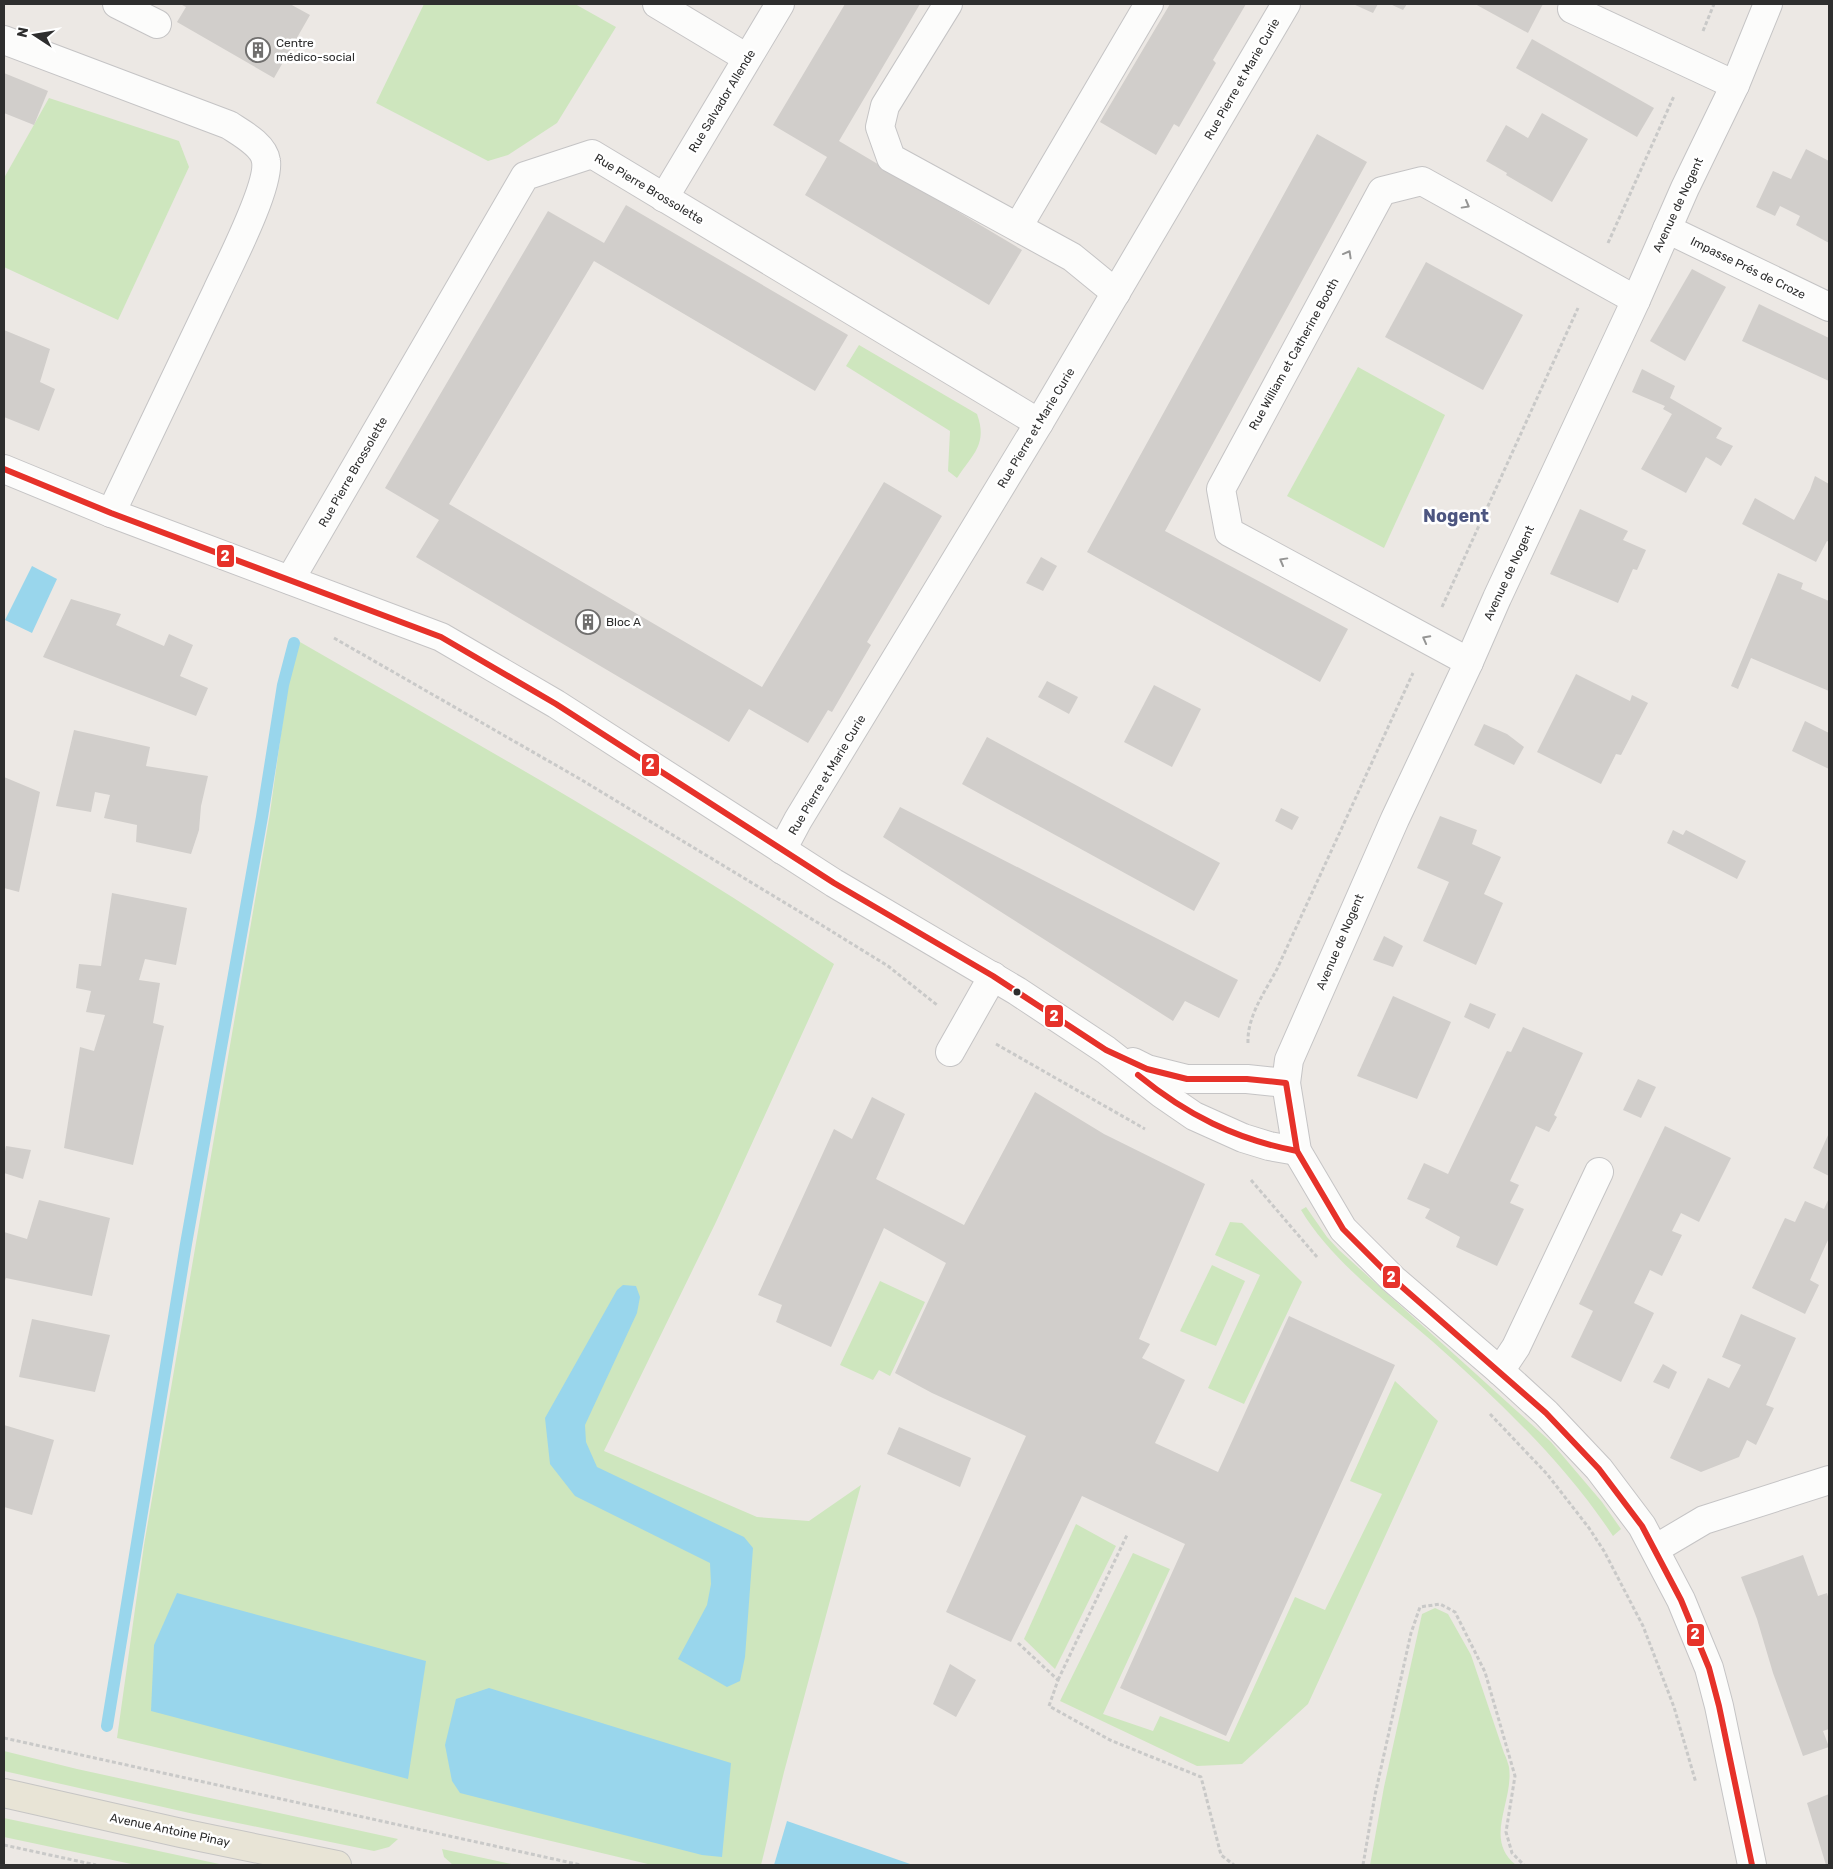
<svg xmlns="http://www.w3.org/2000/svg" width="1833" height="1869" viewBox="0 0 1833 1869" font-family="Rubik,sans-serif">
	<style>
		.green { fill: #cee6be }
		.water { fill: #99d6ec }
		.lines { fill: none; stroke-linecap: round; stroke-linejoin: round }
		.stream { stroke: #99d6ec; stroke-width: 12 }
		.building { fill: #d1cecb }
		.minor-casing { stroke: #c5c4c5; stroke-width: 30 }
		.major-casing { stroke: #c6c5c4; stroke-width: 30 }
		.path { stroke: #c9c9c8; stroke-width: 3; stroke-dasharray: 4 2.5; stroke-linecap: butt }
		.minor { stroke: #fcfcfb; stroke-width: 28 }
		.major { stroke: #e8e4d6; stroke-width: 28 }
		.bus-1-casing { stroke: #fff; stroke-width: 10 }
		.bus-1 { stroke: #e6322a; stroke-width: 6 }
		.oneway { stroke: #959594 }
		.bus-dot { fill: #2e2e2e; stroke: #fff; stroke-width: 2 }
		.labels { text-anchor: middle; stroke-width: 5; stroke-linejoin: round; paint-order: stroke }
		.poi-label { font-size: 12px; fill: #2e2e2e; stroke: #fff; text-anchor: start }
		.street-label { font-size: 12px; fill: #2e2e2e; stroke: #fff }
		.district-label { font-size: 18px; font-weight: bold; fill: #4d5680; stroke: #fff }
		.line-badge { stroke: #fff; stroke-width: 2 }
		.badge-label { font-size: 14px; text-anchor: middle; font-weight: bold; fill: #fff }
	</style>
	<rect width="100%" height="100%" fill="#ece8e4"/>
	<g class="green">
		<path d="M424 4H575L616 27 557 123 508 155 488 161 376 103Z"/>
		<path d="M49 98 179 141 189 167 118 320 4 267V178Z"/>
		<path d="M859 345 977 414C988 444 973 454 957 478L948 471 950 431 846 366Z"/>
		<path d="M1358 367 1445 415 1384 548 1287 496Z"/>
		<path d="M300 642C481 746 662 847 834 964L716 1222 604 1451 757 1517 809 1521 861 1485 784 1772 761 1865H652L117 1738 144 1545 270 813 289 676Z"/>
		<path d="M1306 1207 1327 1237 1339 1250 1551 1442 1602 1502 1621 1529 1613 1536C1564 1462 1498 1400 1432 1341 1388 1303 1331 1260 1301 1210Z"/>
		<path d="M1230 1222 1242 1223 1302 1282 1244 1404 1208 1388 1260 1275 1215 1255Z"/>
		<path d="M1212 1265 1245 1281 1216 1346 1180 1331Z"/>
		<path d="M880 1281 925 1302 890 1376 879 1370 873 1380 840 1365Z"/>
		<path d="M1395 1381 1438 1421 1308 1704 1242 1764 1197 1766 1060 1701 1133 1553 1170 1569 1103 1714 1153 1731 1160 1716 1229 1742 1295 1597 1325 1610 1382 1494 1350 1481Z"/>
		<path d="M1076 1524 1116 1546 1055 1669 1024 1639Z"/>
		<path d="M1435 1608 1448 1614 1471 1655 1504 1753C1506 1757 1508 1763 1509 1767 1514 1802 1483 1839 1516 1865H1370L1384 1787 1422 1614Z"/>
		<path d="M4 1751 77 1769 398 1839 389 1847 374 1851 194 1814 4 1771Z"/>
		<path d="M4 1818 224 1865H136L4 1837Z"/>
		<path d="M442 1849 516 1865H453L444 1857Z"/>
	</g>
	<g class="water">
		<path d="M32 566 57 579 32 633 5 620Z"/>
		<path d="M623 1285 636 1286 640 1297 637 1313 585 1425 586 1442 597 1467 744 1537 753 1548 745 1657 740 1681 727 1687 678 1659 707 1605 711 1584 710 1563 575 1496 550 1464 545 1418 617 1290Z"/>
		<path d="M177 1593 426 1661 408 1779 151 1711 154 1645Z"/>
		<path d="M489 1688 731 1763 722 1857 702 1855 460 1793 452 1781 445 1745 456 1699Z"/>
		<path d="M787 1821 913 1865H774Z"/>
	</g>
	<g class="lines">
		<path class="stream" d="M107 1726 186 1244 262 817 283 685 294 643"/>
	</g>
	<g class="building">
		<path d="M180 4H290L310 15 274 78 177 22 186 7Z"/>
		<path d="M845 4H920L839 141 1022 250 989 305 805 195 827 157 773 125Z"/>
		<path d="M1170 4H1246L1213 60 1216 63 1179 127 1174 124 1156 155 1100 122Z"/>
		<path d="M1353 4H1378L1373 13Z"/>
		<path d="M1390 4H1407L1403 10Z"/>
		<path d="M1475 4H1543L1528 33Z"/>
		<path d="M1532 39 1654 108 1637 137 1516 68Z"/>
		<path d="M4 73 48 91 34 125 4 113Z"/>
		<path d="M1542 113 1588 139 1552 202 1506 175 1507 173 1486 161 1506 125 1528 138Z"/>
		<path d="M1317 134 1367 162 1165 531 1348 629 1320 682 1087 552Z"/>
		<path d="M1806 149 1829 161V243L1796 225 1800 216 1780 206 1775 216 1756 207 1773 171 1791 179Z"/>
		<path d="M626 205 848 335 815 391 594 261 449 504 762 687 884 482 942 516 867 642 871 645 832 712 828 710 808 743 749 709 729 742 416 557 439 520 385 488 548 211 604 243Z"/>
		<path d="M1426 262 1523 315 1483 390 1385 337Z"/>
		<path d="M1692 269 1726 287 1685 361 1650 341Z"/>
		<path d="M1759 304 1829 338V381L1742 341Z"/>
		<path d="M4 330 50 349 40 382 55 389 39 431 4 417Z"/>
		<path d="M1642 369 1675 386 1670 398 1722 428 1716 438 1733 446 1721 466 1706 457 1686 493 1641 469 1672 414 1663 409 1665 406 1632 392Z"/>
		<path d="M1815 476 1829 484V542L1827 541 1816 562 1742 524 1755 498 1794 520 1810 490Z"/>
		<path d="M1580 509 1628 531 1623 540 1646 550 1637 570 1633 569 1618 603 1550 574Z"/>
		<path d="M1041 557 1057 566 1043 591 1026 583Z"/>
		<path d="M1778 573 1803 583 1801 589 1829 601V691L1751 658 1738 689 1731 686Z"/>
		<path d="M71 599 121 614 116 625 164 646 169 634 193 645 180 676 208 688 196 716 43 657Z"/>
		<path d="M1576 674 1630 701 1632 695 1648 703 1621 755 1616 754 1601 784 1537 752Z"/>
		<path d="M1047 681 1078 697 1069 714 1038 697Z"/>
		<path d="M1154 685 1201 709 1172 767 1124 742Z"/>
		<path d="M1805 721 1829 733V769L1792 751Z"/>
		<path d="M1484 724 1507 734 1524 747 1514 765 1474 745Z"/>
		<path d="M74 730 150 747 146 766 208 776 201 806 199 830 191 854 136 842 137 825 104 818 110 795 95 792 91 812 56 806Z"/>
		<path d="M987 737 1220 863 1194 911 962 784Z"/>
		<path d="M4 777 40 792 19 892 4 888Z"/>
		<path d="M900 807 1238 980 1219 1018 1185 1001 1173 1021 883 837Z"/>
		<path d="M1281 808 1299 817 1292 830 1275 821Z"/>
		<path d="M1440 816 1477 830 1472 844 1501 857 1484 894 1503 903 1476 965 1423 941 1449 882 1417 868Z"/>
		<path d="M1673 830 1683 835 1686 830 1746 861 1737 879 1667 843Z"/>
		<path d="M112 893 187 908 176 965 145 959 139 980 160 983 153 1023 164 1026 133 1165 64 1148 80 1047 94 1051 105 1015 86 1012 91 991 76 988 79 964 101 966Z"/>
		<path d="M1384 936 1403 946 1393 967 1373 960Z"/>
		<path d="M1393 996 1451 1022 1417 1099 1357 1076Z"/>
		<path d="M1470 1003 1496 1014 1489 1029 1464 1017Z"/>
		<path d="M1523 1027 1583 1053 1554 1115 1557 1117 1549 1132 1536 1126 1510 1181 1519 1185 1510 1203 1524 1209 1497 1266 1456 1247 1460 1237 1425 1218 1430 1209 1407 1199 1424 1163 1448 1174 1507 1051 1511 1052Z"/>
		<path d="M1638 1079 1656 1087 1641 1118 1623 1110Z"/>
		<path d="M1035 1092 1104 1134 1205 1184 1139 1339 1150 1344 1142 1358 1185 1380 1155 1443 1218 1472 1289 1316 1395 1365 1226 1736 1120 1688 1185 1544 1082 1496 1011 1642 946 1612 1026 1436 932 1393 895 1373 946 1263 884 1228 831 1347 776 1322 782 1305 758 1295 834 1129 852 1139 872 1097 905 1114 876 1179 964 1225Z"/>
		<path d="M1665 1126 1731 1158 1699 1222 1681 1213 1672 1231 1682 1235 1662 1276 1650 1270 1634 1303 1654 1313 1621 1382 1571 1357 1593 1311 1579 1304Z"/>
		<path d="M1829 1133V1176L1813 1168Z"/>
		<path d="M6 1146 31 1150 23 1179 4 1173V1157Z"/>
		<path d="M1829 1198V1241L1828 1240 1810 1280 1819 1285 1805 1314 1752 1288 1785 1218 1795 1222 1805 1201 1824 1209Z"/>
		<path d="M39 1200 110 1218 92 1296 6 1278 4 1283V1232L27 1239Z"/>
		<path d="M1741 1314 1796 1338 1766 1405 1774 1408 1756 1445 1747 1440 1739 1457 1701 1472 1670 1458 1708 1378 1729 1388 1741 1365 1722 1357Z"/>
		<path d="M32 1319 110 1335 95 1392 19 1377Z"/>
		<path d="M1663 1364 1677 1372 1669 1389 1653 1382Z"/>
		<path d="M4 1425 54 1440 32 1515 4 1507Z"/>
		<path d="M899 1427 971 1458 960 1487 887 1454Z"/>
		<path d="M1803 1555 1818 1596 1827 1593 1829 1600V1729L1823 1731 1829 1747 1803 1756 1773 1673 1757 1619 1741 1577Z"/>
		<path d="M950 1664 976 1680 956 1717 933 1704Z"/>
		<path d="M1829 1794V1865H1826L1807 1803Z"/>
	</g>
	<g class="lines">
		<defs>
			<g id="minor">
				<path d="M117 4 157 24"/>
				<path d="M657 4 747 58"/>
				<path d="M948 4 885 106 880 127 891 158 1072 257 1116 293"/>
				<path d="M1572 9 1735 85"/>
				<path d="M4 40 229 125C241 133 264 145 266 161 270 186 229 265 217 291 182 365 146 439 111 513"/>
				<path d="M664 198 780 4"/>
				<path d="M1018 227 1149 4"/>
				<path d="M1667 229 1829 307"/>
				<path d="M4 469 111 513 441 637 556 704 834 883 1017 991 1106 1050 1162 1094 1194 1116 1243 1138 1269 1146 1297 1151"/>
				<path d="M290 580 525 176 592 154 1039 423"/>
				<path d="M1469 662 1229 532 1221 489 1382 191 1422 181 1636 300"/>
				<path d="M782 850 798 820 1039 423 1286 4"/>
				<path d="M950 1052 993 976"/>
				<path d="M1133 1062 1147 1069 1187 1079H1247L1286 1083"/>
				<path d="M1500 1371 1516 1347 1599 1172"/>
				<path d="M1655 1549 1704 1520 1829 1480"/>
				<path d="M1752 1865 1719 1706 1709 1668 1681 1600 1642 1526 1599 1469 1546 1413 1500 1371 1393 1279 1343 1229 1297 1151 1286 1083 1289 1060 1395 819 1469 662 1497 598 1636 300 1685 188 1735 85 1768 4"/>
			</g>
			<path id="major" d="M4 1793 181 1833 337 1865"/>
		</defs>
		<use href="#minor" class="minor-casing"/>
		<use href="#major" class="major-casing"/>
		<g class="path">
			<path d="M1703 31 1714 4"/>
			<path d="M1608 243 1674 96"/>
			<path d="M1442 607 1578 308"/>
			<path d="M334 638 580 779 815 921 888 966 937 1005"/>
			<path d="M1248 1043C1247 1016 1265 992 1277 969L1413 673"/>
			<path d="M996 1044 1145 1129"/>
			<path d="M1251 1180 1317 1257"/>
			<path d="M1490 1414 1547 1474 1589 1528 1604 1551 1643 1626 1674 1707 1696 1783"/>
			<path d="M1018 1643 1058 1680 1049 1706 1110 1740 1201 1777 1221 1855 1234 1865"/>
			<path d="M1058 1680 1127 1535"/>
			<path d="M4 1738 581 1865"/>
			<path d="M4 1845 96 1865"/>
			<path d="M1363 1865 1375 1795 1411 1633 1420 1607 1440 1604 1455 1612 1485 1672 1515 1776 1506 1832 1512 1853 1524 1865"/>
		</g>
		<use href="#minor" class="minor"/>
		<use href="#major" class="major"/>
		<defs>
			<g id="bus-1">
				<path d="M4 469 111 513 441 637 556 704 834 883 993 976 1106 1050 1147 1069 1187 1079H1247L1286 1083 1297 1151 1343 1229 1393 1279 1546 1413 1599 1469 1642 1526 1681 1600 1709 1668 1719 1706 1752 1865"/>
				<path d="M1138 1075C1187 1115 1235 1139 1297 1151"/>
			</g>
		</defs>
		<use href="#bus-1" class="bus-1-casing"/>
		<use href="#bus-1" class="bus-1"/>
	</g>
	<defs><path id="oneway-chevron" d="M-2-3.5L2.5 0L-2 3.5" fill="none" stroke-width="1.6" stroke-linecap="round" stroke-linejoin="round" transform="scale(1.25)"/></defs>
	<g class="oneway">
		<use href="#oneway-chevron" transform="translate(1466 205) rotate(29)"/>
		<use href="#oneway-chevron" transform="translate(1348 254) rotate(-61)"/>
		<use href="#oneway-chevron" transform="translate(1283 561) rotate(-151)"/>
		<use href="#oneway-chevron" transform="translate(1426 639) rotate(-152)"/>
	</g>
	<defs>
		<symbol id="building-ring" viewBox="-11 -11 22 22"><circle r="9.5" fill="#fff" stroke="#706f6e" stroke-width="1.5"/><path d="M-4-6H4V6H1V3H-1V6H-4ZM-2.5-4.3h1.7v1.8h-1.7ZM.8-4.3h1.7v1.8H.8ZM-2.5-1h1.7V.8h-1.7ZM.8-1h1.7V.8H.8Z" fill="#706f6e"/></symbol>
	</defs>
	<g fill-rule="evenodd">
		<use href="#building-ring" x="244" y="36" width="28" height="28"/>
		<use href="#building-ring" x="574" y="608" width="28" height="28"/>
	</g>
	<circle class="bus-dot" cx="1017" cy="992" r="4.5"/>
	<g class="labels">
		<g class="poi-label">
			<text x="276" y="47">Centre<tspan x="276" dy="14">médico-social</tspan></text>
			<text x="606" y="626">Bloc A</text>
		</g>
		<g class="street-label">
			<text transform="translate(1242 79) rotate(-60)" y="4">Rue Pierre et Marie Curie</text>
			<text transform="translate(722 101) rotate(-59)" y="4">Rue Salvador Allende</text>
			<text transform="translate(649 189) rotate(31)" y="4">Rue Pierre Brossolette</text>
			<text transform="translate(1678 205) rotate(-65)" y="4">Avenue de Nogent</text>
			<text transform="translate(1748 268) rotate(26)" y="4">Impasse Prés de Croze</text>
			<text transform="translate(1294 354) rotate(-61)" y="4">Rue William et Catherine Booth</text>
			<text transform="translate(1036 428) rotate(-59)" y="4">Rue Pierre et Marie Curie</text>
			<text transform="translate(353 472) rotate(-60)" y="4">Rue Pierre Brossolette</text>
			<text transform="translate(1509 573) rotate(-65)" y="4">Avenue de Nogent</text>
			<text transform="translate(827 775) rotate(-59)" y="4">Rue Pierre et Marie Curie</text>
			<text transform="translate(1340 942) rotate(-67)" y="4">Avenue de Nogent</text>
			<text transform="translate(170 1830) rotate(12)" y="4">Avenue Antoine Pinay</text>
		</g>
		<g class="district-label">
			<text x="1456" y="522">Nogent</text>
		</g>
	</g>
	<g class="line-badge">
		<rect x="216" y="544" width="19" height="24" rx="5" fill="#e6322a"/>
		<rect x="641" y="753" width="19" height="24" rx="5" fill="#e6322a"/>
		<rect x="1044" y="1004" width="20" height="24" rx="5" fill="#e6322a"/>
		<rect x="1382" y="1265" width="19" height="24" rx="5" fill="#e6322a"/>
		<rect x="1686" y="1623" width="19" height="24" rx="5" fill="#e6322a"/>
	</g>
	<g class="badge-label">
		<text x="225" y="561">2</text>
		<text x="650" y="769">2</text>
		<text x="1054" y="1021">2</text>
		<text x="1391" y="1282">2</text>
		<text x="1695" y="1639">2</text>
	</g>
	<rect width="1833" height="1869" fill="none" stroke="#2e2e2e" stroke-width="10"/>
	<g transform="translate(35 35) rotate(282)" stroke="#ffffff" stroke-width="4" paint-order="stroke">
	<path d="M0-4L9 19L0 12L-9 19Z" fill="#2e2e2e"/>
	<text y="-8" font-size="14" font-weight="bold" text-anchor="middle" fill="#2e2e2e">N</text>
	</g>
</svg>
